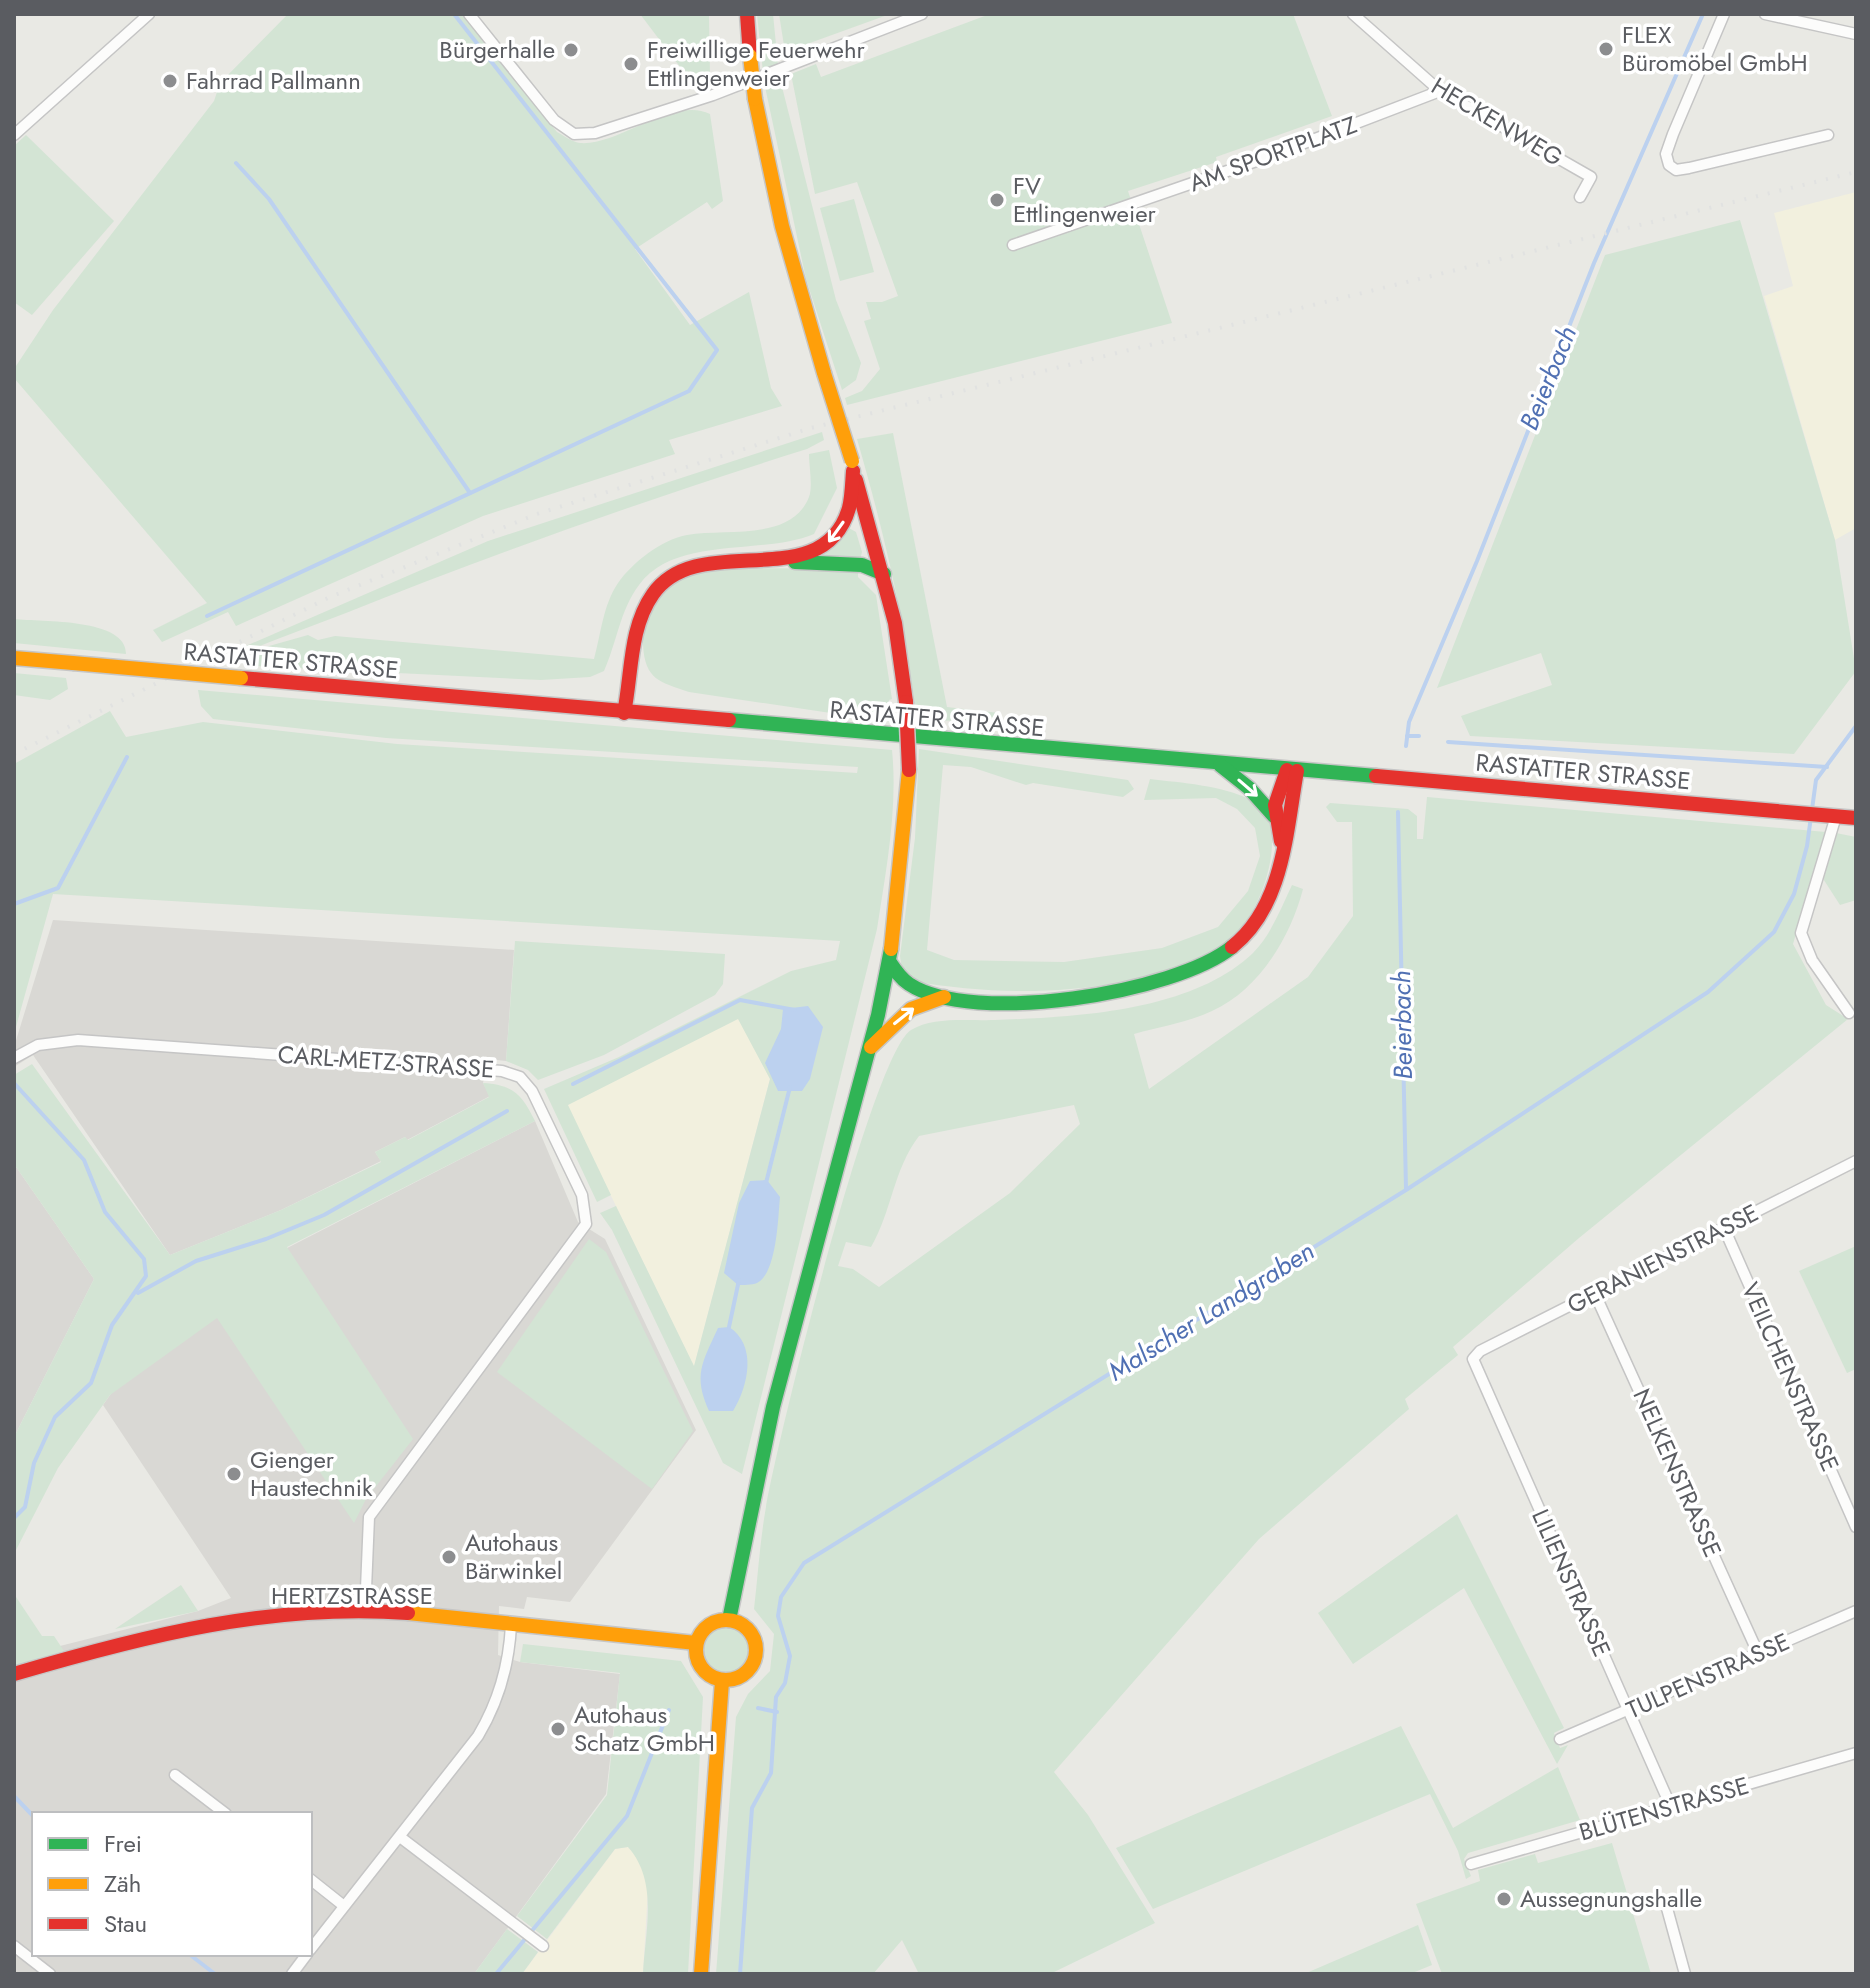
<svg xmlns="http://www.w3.org/2000/svg" width="1870" height="1988" viewBox="0 0 1870 1988" font-family="Jost,sans-serif">
	<style>
		.commercial { fill: #f2f0de }
		.industrial { fill: #d9d8d4; fill-rule: evenodd }
		.green { fill: #d3e4d4; fill-rule: evenodd }
		.water { fill: #bcd1ef }
		.lines { fill: none; stroke-linecap: round; stroke-linejoin: round }
		.stream { stroke: #bcd1ef; stroke-width: 4 }
		.street-casing { stroke: #c5c5c5; stroke-width: 13 }
		.fast-casing { stroke: #c6c6c6; stroke-width: 17 }
		.slow-casing { stroke: #c6c6c6; stroke-width: 17 }
		.jam-casing { stroke: #c6c6c6; stroke-width: 17 }
		.street { stroke: #fcfcfb; stroke-width: 10 }
		.fast { stroke: #30b455; stroke-width: 14 }
		.slow { stroke: #ff9f0a; stroke-width: 14 }
		.jam { stroke: #e5322d; stroke-width: 14 }
		.rail { stroke: #e1e2e1; stroke-width: 4; stroke-dasharray: 2 10; stroke-linecap: butt }
		.slow-bridge-casing { stroke: #c6c6c6; stroke-width: 17; stroke-linecap: butt }
		.jam-bridge-casing { stroke: #c6c6c6; stroke-width: 17; stroke-linecap: butt }
		.slow-bridge { stroke: #ff9f0a; stroke-width: 14 }
		.jam-bridge { stroke: #e5322d; stroke-width: 14 }
		.oneway { stroke: #fff }
		.poi-dot { fill: #8c8d8f; stroke: #fff; stroke-width: 3 }
		.labels { text-anchor: middle; stroke-width: 7; stroke-linejoin: round; paint-order: stroke }
		.poi-label { font-size: 24px; fill: #5a5c61; stroke: #fff; text-anchor: start }
		.street-label { font-size: 24px; fill: #5a5c61; stroke: #fff }
		.water-label { font-size: 26px; font-style: italic; fill: #5070b3; stroke: #fff }
	</style>
	<rect width="100%" height="100%" fill="#e9e9e4"/>
	<g class="commercial">
		<path d="M1856 192V528L1835 540 1764 296 1793 286 1774 213Z"/>
		<path d="M739 1018 770 1079 694 1367 567 1105Z"/>
		<path d="M628 1847 642 1863 648 1888 643 1974H522L615 1849Z"/>
	</g>
	<g class="industrial">
		<path d="M53 920 514 950 506 1061 488 1059 483 1083 490 1096 407 1140 405 1137 375 1152 381 1161 281 1210 170 1255 33 1055 14 1067V1047Z"/>
		<path d="M535 1121 578 1222 605 1239 696 1430 570 1602 527 1597 524 1609 499 1606 498 1655 520 1662 620 1674 606 1794 474 1974H14V1666L63 1652 60 1646 198 1611 231 1598 103 1405 172 1307ZM34 1814H310V1954H34Z"/>
		<path d="M14 1164 94 1279 14 1437Z"/>
	</g>
	<g class="green">
		<path d="M288 14H461L557 132C564 136 573 142 580 143 619 146 673 96 710 114L723 201 712 209 707 202 635 249 690 325 749 292 771 388 782 406 669 440 675 454 483 516 236 626 228 612 162 642 153 630 207 603 14 378V369L53 310 214 101 220 83Z"/>
		<path d="M640 14H709L710 76 693 84Z"/>
		<path d="M757 14H773L779 75 836 300 861 363 856 380 842 390 806 279 764 82Z"/>
		<path d="M779 14H890L785 52Z"/>
		<path d="M990 14H1293L1332 116 1216 157 1217 162 1128 191 1172 323 847 405 845 398 862 391 880 369 864 321 871 319 866 302H882L898 296 857 182 815 194 791 74 816 64 821 77Z"/>
		<path d="M26 135 114 221 32 315 14 302V146Z"/>
		<path d="M854 199 874 272 840 281 820 208Z"/>
		<path d="M1740 220 1835 540 1856 671 1794 754 1470 736 1461 716 1552 685 1541 653 1437 688 1605 255Z"/>
		<path d="M822 432 824 440 807 449C651 498 498 552 346 613 304 629 262 644 221 662H209L488 541Z"/>
		<path d="M893 433 947 707 999 713 1000 720 917 721C905 621 885 536 857 439Z"/>
		<path d="M829 450 837 488 814 534C761 556 676 535 639 585 620 610 617 642 604 671L590 677 541 680 254 666 250 658 255 650 308 635 318 640 335 636 594 659C601 634 603 605 618 583 632 563 662 539 687 535 726 528 791 542 809 497 813 486 809 466 809 454Z"/>
		<path d="M847 527 856 532 862 552 860 560 814 559 829 549Z"/>
		<path d="M858 570V577L876 595 892 699 889 700 891 722 689 692C660 682 645 680 643 645 641 618 661 586 686 577 723 563 815 570 858 570Z"/>
		<path d="M14 619C42 622 127 618 126 654L14 643Z"/>
		<path d="M14 673 66 678 68 689 50 700 14 695Z"/>
		<path d="M198 690 892 750C898 808 886 871 877 929L742 1474 723 1463 612 1230 600 1213 616 1206 694 1366 770 1079 738 1019 568 1105 611 1195 597 1202 544 1089 619 1057 791 971 836 960 840 941 53 894 14 1034V764L110 711 126 737 203 722 397 744 857 773 858 767 386 738 213 719 201 706Z"/>
		<path d="M919 749 1128 780 1134 789 1123 797 1033 783 1026 785 971 767 943 765 927 950 954 960 1064 962 1162 948 1218 927 1248 891 1260 856 1255 828 1237 809 1216 798 1144 800 1150 779C1182 783 1221 785 1251 800 1294 822 1262 912 1234 935 1214 953 1191 965 1166 974 1151 980 1134 981 1118 983 1048 995 981 993 912 981L902 970 900 956 915 838Z"/>
		<path d="M1427 797 1826 832 1793 944 1826 1005 1848 1019 1579 1238 1453 1347 1458 1355 1405 1399 1409 1409 1259 1539 1054 1772 1088 1815 1155 1923 1050 1974H919L902 1940 873 1974H716L736 1717 748 1694 770 1671 774 1634 754 1609C758 1575 760 1540 766 1507 777 1442 872 1054 911 1030 933 1016 970 1021 995 1020 1075 1017 1191 1012 1253 953 1271 935 1281 908 1292 885L1303 889C1291 936 1259 990 1212 1011 1189 1022 1159 1027 1134 1034L1149 1089 1308 977 1353 916 1352 822H1337L1326 807 1330 803 1408 809 1417 816V839H1423ZM1074 1105 1080 1124 1010 1193 879 1287 853 1269 838 1266 846 1242 871 1247C892 1211 893 1170 919 1136Z"/>
		<path d="M1836 833 1856 837V900L1840 905 1822 877Z"/>
		<path d="M515 941 725 954 723 984 715 995 604 1055 538 1080 528 1070 506 1061Z"/>
		<path d="M32 1064 170 1255 281 1210 381 1162 375 1152 405 1137 408 1140 489 1097 483 1083C514 1085 522 1095 535 1121L287 1247 413 1439 366 1499 354 1523 217 1318 110 1395 58 1468 14 1554V1437L94 1279 14 1164V1075Z"/>
		<path d="M589 1239 606 1252 693 1431 652 1489 497 1372Z"/>
		<path d="M1856 1246V1369L1847 1373 1799 1271Z"/>
		<path d="M1457 1514 1564 1728 1554 1733 1560 1748 1568 1745 1557 1764 1464 1588 1353 1664 1318 1613Z"/>
		<path d="M181 1585 198 1611 115 1629Z"/>
		<path d="M14 1594 42 1636H54L64 1651 14 1666Z"/>
		<circle cx="726" cy="1650" r="24"/>
		<path d="M523 1644 681 1661 703 1697 688 1974H643C645 1931 659 1882 628 1847L615 1849 547 1939 517 1916 607 1795 620 1673 520 1662Z"/>
		<path d="M1401 1726 1453 1828 1558 1767 1580 1820 1468 1853 1464 1859 1471 1876 1466 1879 1458 1851 1430 1794 1153 1909 1116 1848Z"/>
		<path d="M1612 1843 1651 1974H1442L1416 1904 1480 1881 1478 1870 1535 1854 1538 1863Z"/>
		<path d="M1418 1925 1432 1965 1410 1974H1304Z"/>
		<path d="M507 1929 538 1952 522 1974H474Z"/>
	</g>
	<g class="water">
		<path d="M808 1006 823 1027 810 1079 802 1091H778L765 1063 781 1029 783 1009Z"/>
		<path d="M767 1180 780 1197C778 1217 777 1273 757 1283 752 1285 743 1285 738 1285L724 1273 739 1203 750 1181Z"/>
		<path d="M729 1327C757 1345 749 1385 733 1411H709C693 1375 702 1363 718 1328Z"/>
	</g>
	<g class="lines">
		<g class="stream">
			<path d="M236 163 269 199 470 493"/>
			<path d="M207 616 689 391 717 350 454 14"/>
			<path d="M1407 736H1419"/>
			<path d="M1448 742 1827 767"/>
			<path d="M1406 746 1409 722 1477 561 1594 263 1703 14"/>
			<path d="M1398 812 1406 1189"/>
			<path d="M14 904 58 888 127 757"/>
			<path d="M14 1083 84 1160 105 1212 144 1259 146 1276 112 1325 91 1383 55 1417 34 1463 25 1507 14 1518"/>
			<path d="M573 1084 740 1000 795 1010"/>
			<path d="M766 1183 790 1087"/>
			<path d="M138 1293 196 1261 266 1239 324 1215 507 1111"/>
			<path d="M729 1327 739 1280"/>
			<path d="M758 1708 777 1712"/>
			<path d="M14 1796 34 1817"/>
			<path d="M189 1954 215 1974"/>
			<path d="M496 1974 627 1816 669 1710"/>
			<path d="M740 1974 752 1808 771 1773 776 1697 785 1683 790 1656 778 1616 781 1597 804 1563 1406 1190 1708 992 1774 932 1794 894 1807 846 1816 780 1856 726"/>
		</g>
		<defs>
			<g id="street">
				<path d="M469 14 554 120 574 134 595 133 713 95 922 14"/>
				<path d="M1353 14 1440 91 1591 177 1580 197"/>
				<path d="M1724 14 1673 134 1666 154 1669 165 1676 170 1689 168 1828 135"/>
				<path d="M1765 14 1856 34"/>
				<path d="M14 135 149 14"/>
				<path d="M1013 245 1268 157 1440 91"/>
				<path d="M1836 816 1801 933 1812 960 1849 1013"/>
				<path d="M14 1058 38 1045 78 1040 502 1071 520 1077 532 1091 582 1195 586 1224 369 1517 365 1613"/>
				<path d="M1724 1228 1856 1527"/>
				<path d="M1595 1294 1758 1653"/>
				<path d="M1560 1739 1856 1611"/>
				<path d="M175 1775 226 1814"/>
				<path d="M1671 1807 1473 1359 1480 1351 1856 1161"/>
				<path d="M400 1837 543 1946"/>
				<path d="M1471 1864 1856 1753"/>
				<path d="M310 1879 344 1906"/>
				<path d="M1665 1901 1685 1974"/>
				<path d="M14 1946 50 1974"/>
				<path d="M310 1950 478 1736C499 1701 509 1666 511 1625"/>
				<path d="M292 1974 307 1954"/>
			</g>
			<g id="fast">
				<path d="M795 562 862 565 884 574"/>
				<path d="M729 720 1376 776"/>
				<path d="M1220 765 1249 788 1274 816"/>
				<path d="M889 961C895 970 900 978 909 984 973 1026 1175 993 1232 947"/>
				<path d="M729 1620 773 1407 878 1015 891 949"/>
			</g>
			<g id="slow">
				<path d="M755 99 782 226 824 373"/>
				<path d="M14 658 73 663"/>
				<path d="M891 949 909 770"/>
				<path d="M871 1047 911 1009 944 997"/>
				<path d="M408 1613 696 1643"/>
				<circle cx="726" cy="1650" r="30"/>
				<path d="M701 1974 722 1681"/>
			</g>
			<g id="jam">
				<path d="M747 14 750 56"/>
				<path d="M856 480 895 623 906 702"/>
				<path d="M241 678 729 720"/>
				<path d="M624 713C632 674 629 628 653 594 699 528 823 598 849 508 852 496 852 483 853 471"/>
				<path d="M1376 776 1856 818"/>
				<path d="M1281 841 1275 805 1287 770"/>
				<path d="M1232 947C1284 906 1286 831 1297 771"/>
				<path d="M14 1674C143 1636 272 1603 408 1613"/>
			</g>
		</defs>
		<use href="#street" class="street-casing"/>
		<use href="#fast" class="fast-casing"/>
		<use href="#slow" class="slow-casing"/>
		<use href="#jam" class="jam-casing"/>
		<use href="#street" class="street"/>
		<use href="#fast" class="fast"/>
		<use href="#slow" class="slow"/>
		<use href="#jam" class="jam"/>
		<path class="rail" d="M14 754 330 597 537 514 811 428 1856 172"/>
		<defs>
			<g id="slow-bridge">
				<path d="M750 56 755 99"/>
				<path d="M824 373 852 461"/>
				<path d="M73 663 241 678"/>
			</g>
			<path id="jam-bridge" d="M906 702 909 770"/>
		</defs>
		<use href="#slow-bridge" class="slow-bridge-casing"/>
		<use href="#jam-bridge" class="jam-bridge-casing"/>
		<use href="#slow-bridge" class="slow-bridge"/>
		<use href="#jam-bridge" class="jam-bridge"/>
	</g>
	<defs><path id="oneway-shaft" d="M-6 0H5M1.5-3L5.5 0L1.5 3" fill="none" stroke-width="1.6" stroke-linecap="round" stroke-linejoin="round" transform="scale(2)"/></defs>
	<g class="oneway">
		<use href="#oneway-shaft" transform="translate(836 532) rotate(126)"/>
		<use href="#oneway-shaft" transform="translate(1248 788) rotate(41)"/>
		<use href="#oneway-shaft" transform="translate(904 1016) rotate(-39)"/>
	</g>
	<g class="poi-dot">
		<circle cx="1606" cy="49" r="8"/>
		<circle cx="571" cy="50" r="8"/>
		<circle cx="631" cy="64" r="8"/>
		<circle cx="170" cy="81" r="8"/>
		<circle cx="997" cy="200" r="8"/>
		<circle cx="234" cy="1474" r="8"/>
		<circle cx="449" cy="1557" r="8"/>
		<circle cx="558" cy="1729" r="8"/>
		<circle cx="1504" cy="1899" r="8"/>
	</g>
	<g class="labels">
		<g class="poi-label">
			<text x="1622" y="43">FLEX<tspan x="1622" dy="28">Büromöbel GmbH</tspan></text>
			<text x="555" y="58" text-anchor="end">Bürgerhalle</text>
			<text x="647" y="58">Freiwillige Feuerwehr<tspan x="647" dy="28">Ettlingenweier</tspan></text>
			<text x="186" y="89">Fahrrad Pallmann</text>
			<text x="1013" y="194">FV<tspan x="1013" dy="28">Ettlingenweier</tspan></text>
			<text x="250" y="1468">Gienger<tspan x="250" dy="28">Haustechnik</tspan></text>
			<text x="465" y="1551">Autohaus<tspan x="465" dy="28">Bärwinkel</tspan></text>
			<text x="574" y="1723">Autohaus<tspan x="574" dy="28">Schatz GmbH</tspan></text>
			<text x="1520" y="1907">Aussegnungshalle</text>
		</g>
		<g class="street-label">
			<text transform="translate(1497 122) rotate(31)" y="8">HECKENWEG</text>
			<text transform="translate(1273 154) rotate(-20)" y="8">AM SPORTPLATZ</text>
			<text transform="translate(291 661) rotate(5)" y="8">RASTATTER STRASSE</text>
			<text transform="translate(937 719) rotate(5)" y="8">RASTATTER STRASSE</text>
			<text transform="translate(1583 772) rotate(5)" y="8">RASTATTER STRASSE</text>
			<text transform="translate(386 1062) rotate(4)" y="8">CARL-METZ-STRASSE</text>
			<text transform="translate(1663 1259) rotate(-27)" y="8">GERANIENSTRASSE</text>
			<text transform="translate(1790 1377) rotate(66)" y="8">VEILCHENSTRASSE</text>
			<text transform="translate(1677 1473) rotate(66)" y="8">NELKENSTRASSE</text>
			<text transform="translate(1571 1583) rotate(66)" y="8">LILIENSTRASSE</text>
			<text x="352" y="1604">HERTZSTRASSE</text>
			<text transform="translate(1708 1676) rotate(-24)" y="8">TULPENSTRASSE</text>
			<text transform="translate(1664 1809) rotate(-16)" y="8">BLÜTENSTRASSE</text>
		</g>
		<g class="water-label">
			<text transform="translate(1548 378) rotate(-68)" y="9">Beierbach</text>
			<text transform="translate(1402 1025) rotate(-91)" y="9">Beierbach</text>
			<text transform="translate(1211 1311) rotate(-32)" y="9">Malscher Landgraben</text>
		</g>
	</g>
	<rect width="1870" height="1988" fill="none" stroke="#5a5c61" stroke-width="32"/>
	<rect x="32" y="1812" width="280" height="144" fill="#ffffff" stroke="#bdbec0" stroke-width="2"/>
	<rect x="48" y="1838" width="40" height="12" fill="#30b455" stroke="#bdbec0" stroke-width="2"/>
	<text x="104" y="1852" font-size="24" fill="#5a5c61">Frei</text>
	<rect x="48" y="1878" width="40" height="12" fill="#ff9f0a" stroke="#bdbec0" stroke-width="2"/>
	<text x="104" y="1892" font-size="24" fill="#5a5c61">Zäh</text>
	<rect x="48" y="1918" width="40" height="12" fill="#e5322d" stroke="#bdbec0" stroke-width="2"/>
	<text x="104" y="1932" font-size="24" fill="#5a5c61">Stau</text>
</svg>
